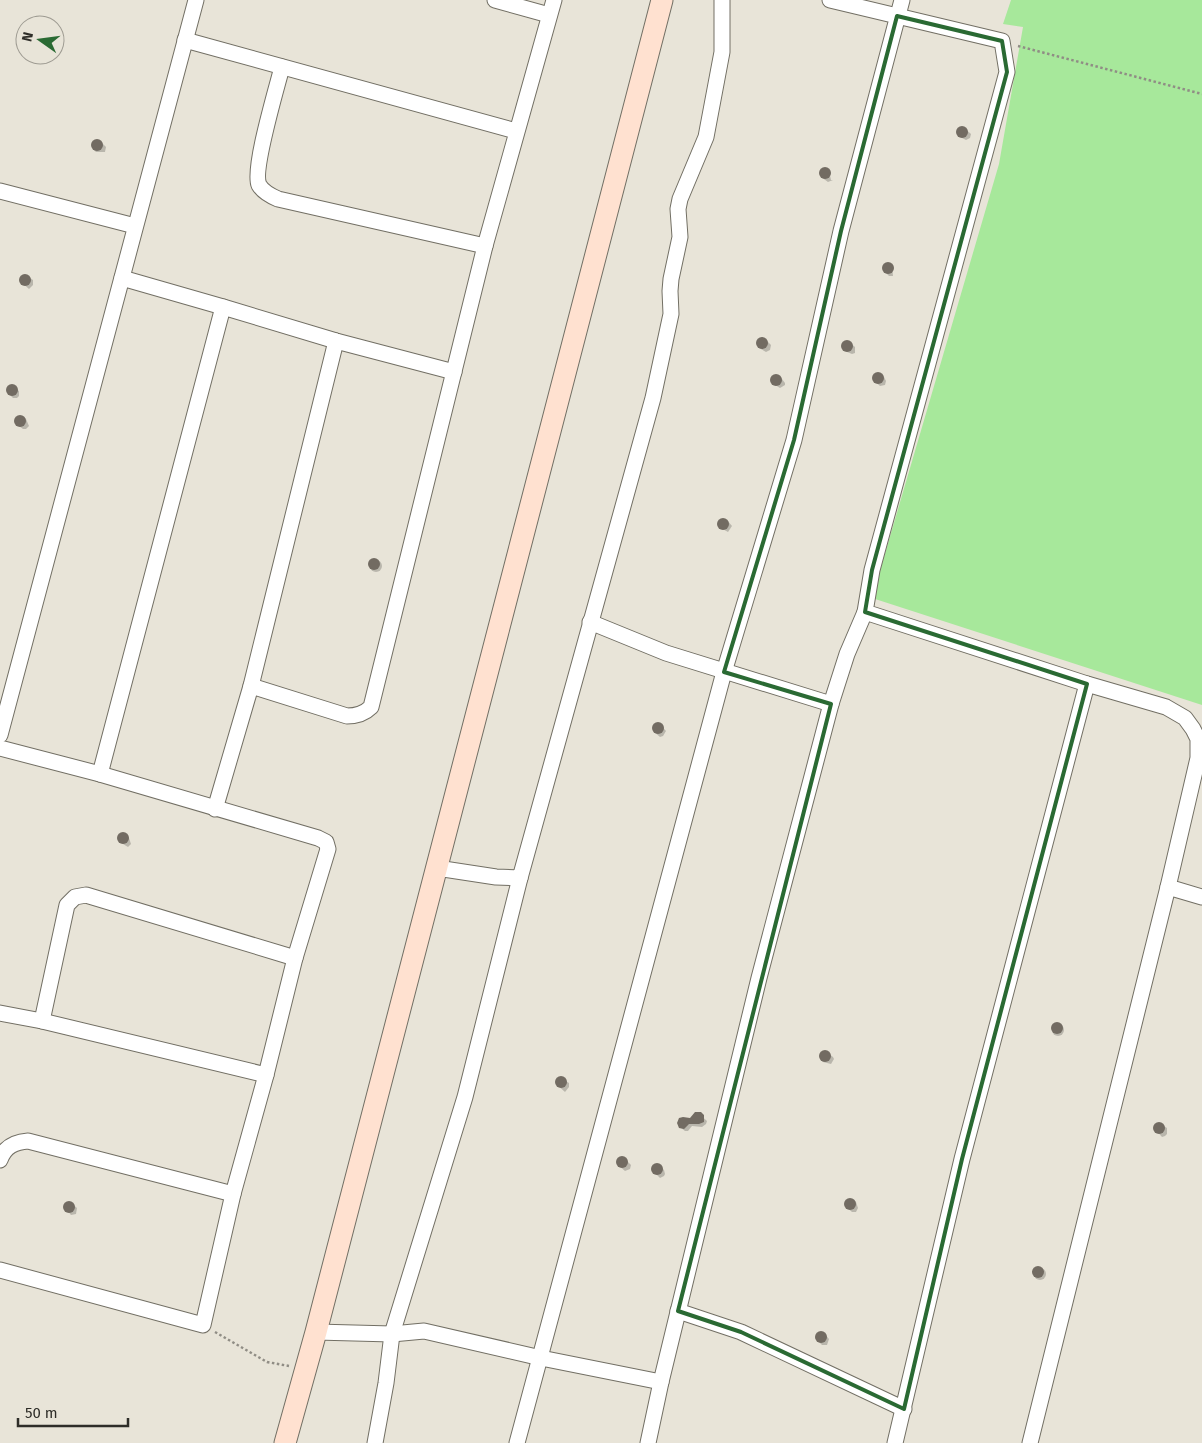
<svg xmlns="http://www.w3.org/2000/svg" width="1202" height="1443" viewBox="0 0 1202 1443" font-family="'Fira Sans',sans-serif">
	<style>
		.green { fill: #a7e89b }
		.shadow { fill: #0003 }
		.building { fill: #726b62 }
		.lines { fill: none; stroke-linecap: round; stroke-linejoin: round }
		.street-casing { stroke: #726f64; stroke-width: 17 }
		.secondary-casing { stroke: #726f64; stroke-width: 23 }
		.path { stroke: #908d85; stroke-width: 2.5; stroke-dasharray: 2.5 2.5; stroke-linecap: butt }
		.street { stroke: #fff; stroke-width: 15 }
		.secondary { stroke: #ffe1d0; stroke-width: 21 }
		.marked { fill: none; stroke: #2a6a33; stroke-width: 4; stroke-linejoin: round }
	</style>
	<rect width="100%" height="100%" fill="#e8e4d8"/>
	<path class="green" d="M1011 0H1202V705L872 598 999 164 1023 27 1003 24Z"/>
	<g class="shadow">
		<path d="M963 127 971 134 970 138 966 140 962 138 957 132 959 128Z"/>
		<path d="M94 141H100L106 147 105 152H96L93 149V143Z"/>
		<path d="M826 168 829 171 831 180H833L828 182 821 177 820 174 822 169Z"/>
		<path d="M887 263 892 266 893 276H889L883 270V267Z"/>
		<path d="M24 274 33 280V285L29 289 21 282V278Z"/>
		<path d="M761 339H765L771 345 770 350 766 352 759 348 757 343Z"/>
		<path d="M848 341 855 347V353L852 354 847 352 843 346 845 342Z"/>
		<path d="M876 373 880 374 884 377 886 381 885 385 880 386 873 380V377Z"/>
		<path d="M775 375H779L785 383V385L780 388 772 383 771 378Z"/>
		<path d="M10 385 19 391V396L17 398H13L7 392V389Z"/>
		<path d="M19 416H23L26 419 29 426 26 429H23L16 424V420Z"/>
		<path d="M721 519 727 520 732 526 728 532 719 527 718 522Z"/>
		<circle cx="376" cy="566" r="6"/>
		<path d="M659 723 666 731 663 736 660 737 653 731V727Z"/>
		<path d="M122 834 126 835 129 838 131 844 128 847 118 841V837Z"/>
		<circle cx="1058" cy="1030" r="6"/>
		<path d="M825 1051 833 1057 834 1059 831 1064 823 1062 820 1059V1055Z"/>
		<path d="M559 1077 569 1083V1087L565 1092 556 1084Z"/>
		<path d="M698 1113 707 1121 706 1124 702 1127 692 1126 688 1131H685L680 1127Z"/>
		<path d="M1159 1123 1167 1128V1134L1165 1136 1162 1137 1154 1128Z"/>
		<path d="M623 1157 631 1165 630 1169 625 1171 618 1165V1160Z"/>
		<path d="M658 1164 664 1170 665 1174 664 1176 660 1178 652 1170 654 1165Z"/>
		<path d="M848 1199H853L856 1202 858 1208 856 1212H852L845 1206V1202Z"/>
		<path d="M70 1202 77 1208 76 1214 71 1215 65 1208V1204Z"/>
		<circle cx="1040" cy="1274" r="6"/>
		<path d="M819 1332H823L829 1339 827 1345H822L815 1338Z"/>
	</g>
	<g class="building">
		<circle cx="962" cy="132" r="6"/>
		<circle cx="97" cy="145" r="6"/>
		<circle cx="825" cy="173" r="6"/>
		<circle cx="888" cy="268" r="6"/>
		<circle cx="25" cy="280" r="6"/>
		<circle cx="762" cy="343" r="6"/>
		<circle cx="847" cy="346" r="6"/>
		<circle cx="878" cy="378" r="6"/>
		<circle cx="776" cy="380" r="6"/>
		<circle cx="12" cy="390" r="6"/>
		<circle cx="20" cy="421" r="6"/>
		<circle cx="723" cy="524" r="6"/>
		<circle cx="374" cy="564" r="6"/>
		<circle cx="658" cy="728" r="6"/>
		<circle cx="123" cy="838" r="6"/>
		<circle cx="1057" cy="1028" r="6"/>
		<circle cx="825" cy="1056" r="6"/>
		<circle cx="561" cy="1082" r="6"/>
		<path d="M695 1112H701L704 1115V1122L699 1124H689L684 1129 679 1128 677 1123 679 1118 683 1117 690 1118Z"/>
		<circle cx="1159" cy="1128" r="6"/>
		<circle cx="622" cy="1162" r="6"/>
		<circle cx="657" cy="1169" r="6"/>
		<circle cx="850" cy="1204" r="6"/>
		<circle cx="69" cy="1207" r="6"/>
		<circle cx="1038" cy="1272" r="6"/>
		<circle cx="821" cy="1337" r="6"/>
	</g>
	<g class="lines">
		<defs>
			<g id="street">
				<path d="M495 0 549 15"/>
				<path d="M830 0 1002 41 1007 72 872 570 865 612 1087 684 1166 707 1185 718 1193 729 1198 739V758L1168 887 1202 897"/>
				<path d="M185 40 516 131"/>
				<path d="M282 67C277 87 252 170 259 185 263 192 271 196 278 199L485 246"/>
				<path d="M0 191 135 226"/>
				<path d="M122 278 223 307"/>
				<path d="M590 622 666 653 831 704"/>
				<path d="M251 686 347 716C357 716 364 714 371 707L485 246 554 0"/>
				<path d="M0 735 196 0"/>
				<path d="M0 748 100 774 318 838 326 842 328 849 295 958 266 1075 233 1194 203 1325 0 1270"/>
				<path d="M100 774 223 307 336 341 454 372"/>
				<path d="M215 809 251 686 336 341"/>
				<path d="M437 868 496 877 520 878 653 398 671 314 670 291 671 279 680 237 678 209 680 199 706 137 722 52V0"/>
				<path d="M0 1013 42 1021"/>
				<path d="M266 1075 42 1021 67 905 75 897 86 895 295 958"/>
				<path d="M0 1160C5 1146 15 1142 28 1141L233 1194"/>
				<path d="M678 1311 741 1332 904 1409"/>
				<path d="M316 1332 392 1334 424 1331 541 1358 661 1382"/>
				<path d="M375 1443 386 1383 392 1334 465 1097 520 878"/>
				<path d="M517 1443 724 672 794 440 841 231 902 0"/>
				<path d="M648 1443 661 1382 759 978 831 704 847 654 865 612"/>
				<path d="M895 1443 962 1159 1087 684"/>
				<path d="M1030 1443 1168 887"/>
			</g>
			<path id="secondary" d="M285 1443 316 1332 662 0"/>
		</defs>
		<use href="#street" class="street-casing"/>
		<use href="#secondary" class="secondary-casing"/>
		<g class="path">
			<path d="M1018 46 1202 94"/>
			<path d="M215 1332 267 1362 289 1366"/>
		</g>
		<use href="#street" class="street"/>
		<use href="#secondary" class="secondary"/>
	</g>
	<path class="marked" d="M897 16 1002 41 1007 72 872 570 865 612 1087 684 962 1159 904 1409 741 1332 678 1311 831 704 724 672 794 440 841 231Z"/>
	<g transform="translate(40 40) rotate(284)"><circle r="24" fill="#e8e4d8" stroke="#9e9b92"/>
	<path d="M0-4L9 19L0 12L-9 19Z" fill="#2a6a33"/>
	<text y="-8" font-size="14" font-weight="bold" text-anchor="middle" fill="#2e2d28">N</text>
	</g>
	<path d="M18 1418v8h110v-8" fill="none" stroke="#2e2d28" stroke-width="2.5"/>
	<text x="25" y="1418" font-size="15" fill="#2e2d28" stroke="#e8e4d8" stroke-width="4" paint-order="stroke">50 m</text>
</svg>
